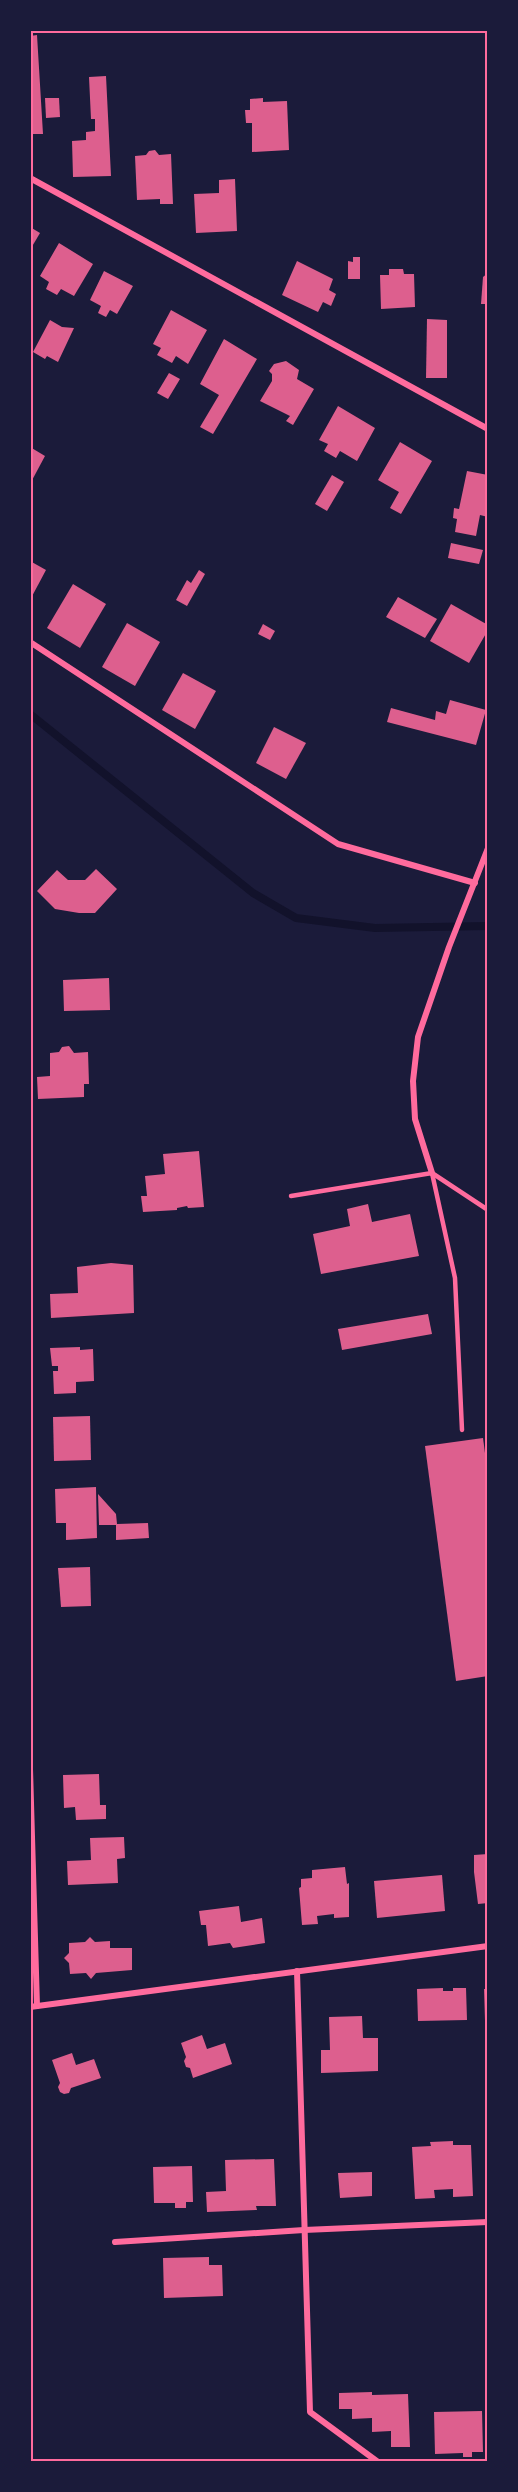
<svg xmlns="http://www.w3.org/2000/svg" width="518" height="2492" viewBox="0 0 518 2492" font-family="Lato,sans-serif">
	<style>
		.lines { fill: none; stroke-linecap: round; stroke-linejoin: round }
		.stream { stroke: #12122b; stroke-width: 8 }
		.building { fill: #dd5f8e }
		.service { stroke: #ff6b9d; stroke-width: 4.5 }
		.minor { stroke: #ff6b9d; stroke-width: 6 }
		.neatline { fill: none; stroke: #ff6b9d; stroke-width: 2 }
	</style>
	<rect width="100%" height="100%" fill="#1b1b3a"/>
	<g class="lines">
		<path class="stream" d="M30 714 253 893 296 918 375 928 488 926"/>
	</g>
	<g class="building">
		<path d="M37 35 43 134H30V93H33L32 77H30V36Z"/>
		<path d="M106 76 111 176 73 177 72 141 86 140V132L95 131V119H91L89 77Z"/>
		<path d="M45 98H59L60 117 46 118Z"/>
		<path d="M263 98V102L287 101 289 150 252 152V123H246L245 110H250V99Z"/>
		<path d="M155 150 159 155 171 154 173 204H160V199L137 200 135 156 146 155 149 151Z"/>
		<path d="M235 179 237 231 196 233 194 194 219 193V180Z"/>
		<path d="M30 227 40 233 30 250Z"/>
		<path d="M59 243 93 264 74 296 61 289 57 295 46 289 49 282 40 276Z"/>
		<path d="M353 257H360V279H348V261L353 262Z"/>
		<path d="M297 261 333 279 329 290 336 294 331 306 323 302 318 312 282 295Z"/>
		<path d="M389 269H403L404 274H414L415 307 381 309 380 275H389Z"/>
		<path d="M104 271 133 286 117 314 110 310 106 317 98 313 101 306 90 300Z"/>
		<path d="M488 273V304H481L483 277Z"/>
		<path d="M171 310 207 330 188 364 176 356 172 363 157 355 161 348 153 344Z"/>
		<path d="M427 319 447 320V378H426Z"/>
		<path d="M50 320 62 327 74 328 58 362 47 356 45 359 33 352Z"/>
		<path d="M224 339 257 359 213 434 200 427 219 395 200 384Z"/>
		<path d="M286 361 299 370 297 379 314 389 293 425 286 421 290 416 260 401 272 381V374L269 371 274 364Z"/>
		<path d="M169 373 180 379 168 399 157 393Z"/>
		<path d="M338 406 375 428 357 461 340 451 336 458 324 451 328 444 319 440Z"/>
		<path d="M400 442 432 461 401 514 390 508 399 492 378 480Z"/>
		<path d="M30 447 45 456 30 484Z"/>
		<path d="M467 471 488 475V517L480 515 476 536 455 532 457 519 453 518 454 508 459 509Z"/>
		<path d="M332 475 344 482 327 511 315 504Z"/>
		<path d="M451 543 483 550 479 564 448 558Z"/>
		<path d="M30 561 46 570 30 600Z"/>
		<path d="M199 570 205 574 187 606 176 600 187 580 191 583Z"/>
		<path d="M73 584 106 604 80 648 47 628Z"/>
		<path d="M398 597 437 619 425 638 386 617Z"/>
		<path d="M451 604 488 625V630L469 663 430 641Z"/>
		<path d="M127 623 160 642 135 686 102 667Z"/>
		<path d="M263 624 275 631 270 640 258 634Z"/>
		<path d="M183 673 216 691 195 729 162 710Z"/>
		<path d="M450 700 486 710 476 745 387 722 391 708 435 720 436 711 446 714Z"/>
		<path d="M274 727 306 743 286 779 256 763Z"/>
		<path d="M96 869 117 889 95 913H79L55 909 37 891 57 870 68 880H85Z"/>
		<path d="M109 978 110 1010 64 1011 63 980Z"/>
		<path d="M69 1046 74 1053 88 1052 89 1084H84V1097L38 1099 37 1077 50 1076V1053L59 1052 62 1047Z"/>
		<path d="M199 1151 204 1207 188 1208 187 1206 177 1208V1210L143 1212 141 1196H147L145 1176 165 1174 163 1154Z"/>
		<path d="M368 1204 372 1222 410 1214 419 1256 321 1274 313 1234 350 1226 347 1209Z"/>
		<path d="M111 1263 133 1265 134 1313 51 1318 50 1294 78 1293 77 1267Z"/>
		<path d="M428 1314 432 1334 342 1350 338 1329Z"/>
		<path d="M80 1347V1350L93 1349 94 1381 76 1382V1393L54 1394 53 1371H58V1366H52L50 1348Z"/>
		<path d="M90 1416 91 1460 54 1461 53 1417Z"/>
		<path d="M483 1438 488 1476V1676L456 1681 425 1446Z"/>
		<path d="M96 1487 97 1538 66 1540V1523H56L55 1489Z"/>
		<path d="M98 1494 116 1514 117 1524 148 1523 149 1538 116 1540V1525H99Z"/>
		<path d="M90 1567 91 1606 61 1607 58 1568Z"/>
		<path d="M99 1774 100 1805H106V1819L76 1820 75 1807 64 1808 63 1775Z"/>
		<path d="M124 1837 125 1858 117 1859 118 1883 68 1885 67 1861 91 1860 90 1838Z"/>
		<path d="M488 1854V1903L478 1904 474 1872V1855Z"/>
		<path d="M345 1867 347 1884 349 1883V1917L334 1918V1914L317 1916 318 1924 302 1925 299 1888 301 1887V1879L312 1878V1870Z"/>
		<path d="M442 1875 445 1911 377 1918 374 1881Z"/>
		<path d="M239 1906 241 1922 262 1918 265 1943 233 1948 230 1943 208 1946 206 1925H201L199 1911Z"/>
		<path d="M90 1937 95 1942 110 1941V1948H132V1970L96 1973 91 1979 86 1973 70 1974 69 1963 64 1958 69 1953V1943L85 1942Z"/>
		<path d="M443 1988V1991H453V1988H466L467 2020 418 2021 417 1989Z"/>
		<path d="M484 1989H488V2053H486Z"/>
		<path d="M362 2016 363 2038H378V2071L321 2073V2050H330L329 2017Z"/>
		<path d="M202 2035 207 2049 225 2043 232 2064 193 2078 190 2068 186 2067 184 2061 186 2057 181 2043Z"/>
		<path d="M72 2053 76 2065 94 2059 101 2078 71 2088 69 2093 64 2094 60 2092 58 2087 60 2083 52 2060Z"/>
		<path d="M453 2141V2145H471L473 2196 453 2197V2189L434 2190 435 2198 415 2199 412 2147 431 2146 430 2142Z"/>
		<path d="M274 2159 276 2206H256L257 2210 207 2212 206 2192 226 2191 225 2160Z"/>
		<path d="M192 2166 193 2202H186V2208H175V2203H154L153 2167Z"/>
		<path d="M372 2172V2196L340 2198 338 2173Z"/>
		<path d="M209 2257V2265H222L223 2296 164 2298 163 2258Z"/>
		<path d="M372 2392V2395L408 2394 410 2447H391V2431L372 2432V2418L352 2419V2409H339V2393Z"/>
		<path d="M482 2411 483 2452H472V2457H463V2453L435 2454 434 2412Z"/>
	</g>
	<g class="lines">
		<g class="service">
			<path d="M432 1173 455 1278 462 1430"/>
			<path d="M291 1196 432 1173 488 1210"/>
		</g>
		<g class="minor">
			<path d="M30 178 488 429"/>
			<path d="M30 642 338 844 475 883"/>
			<path d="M432 1173 415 1119 413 1081 418 1037 449 947 488 848"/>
			<path d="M30 1769 37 2006"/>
			<path d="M297 1971 310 2412 378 2462"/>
			<path d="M30 2007 488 1946"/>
			<path d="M115 2242 304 2230 488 2222"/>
		</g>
	</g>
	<rect width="518" height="2492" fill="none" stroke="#1b1b3a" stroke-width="63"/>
	<rect x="32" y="32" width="454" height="2428" class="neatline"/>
</svg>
